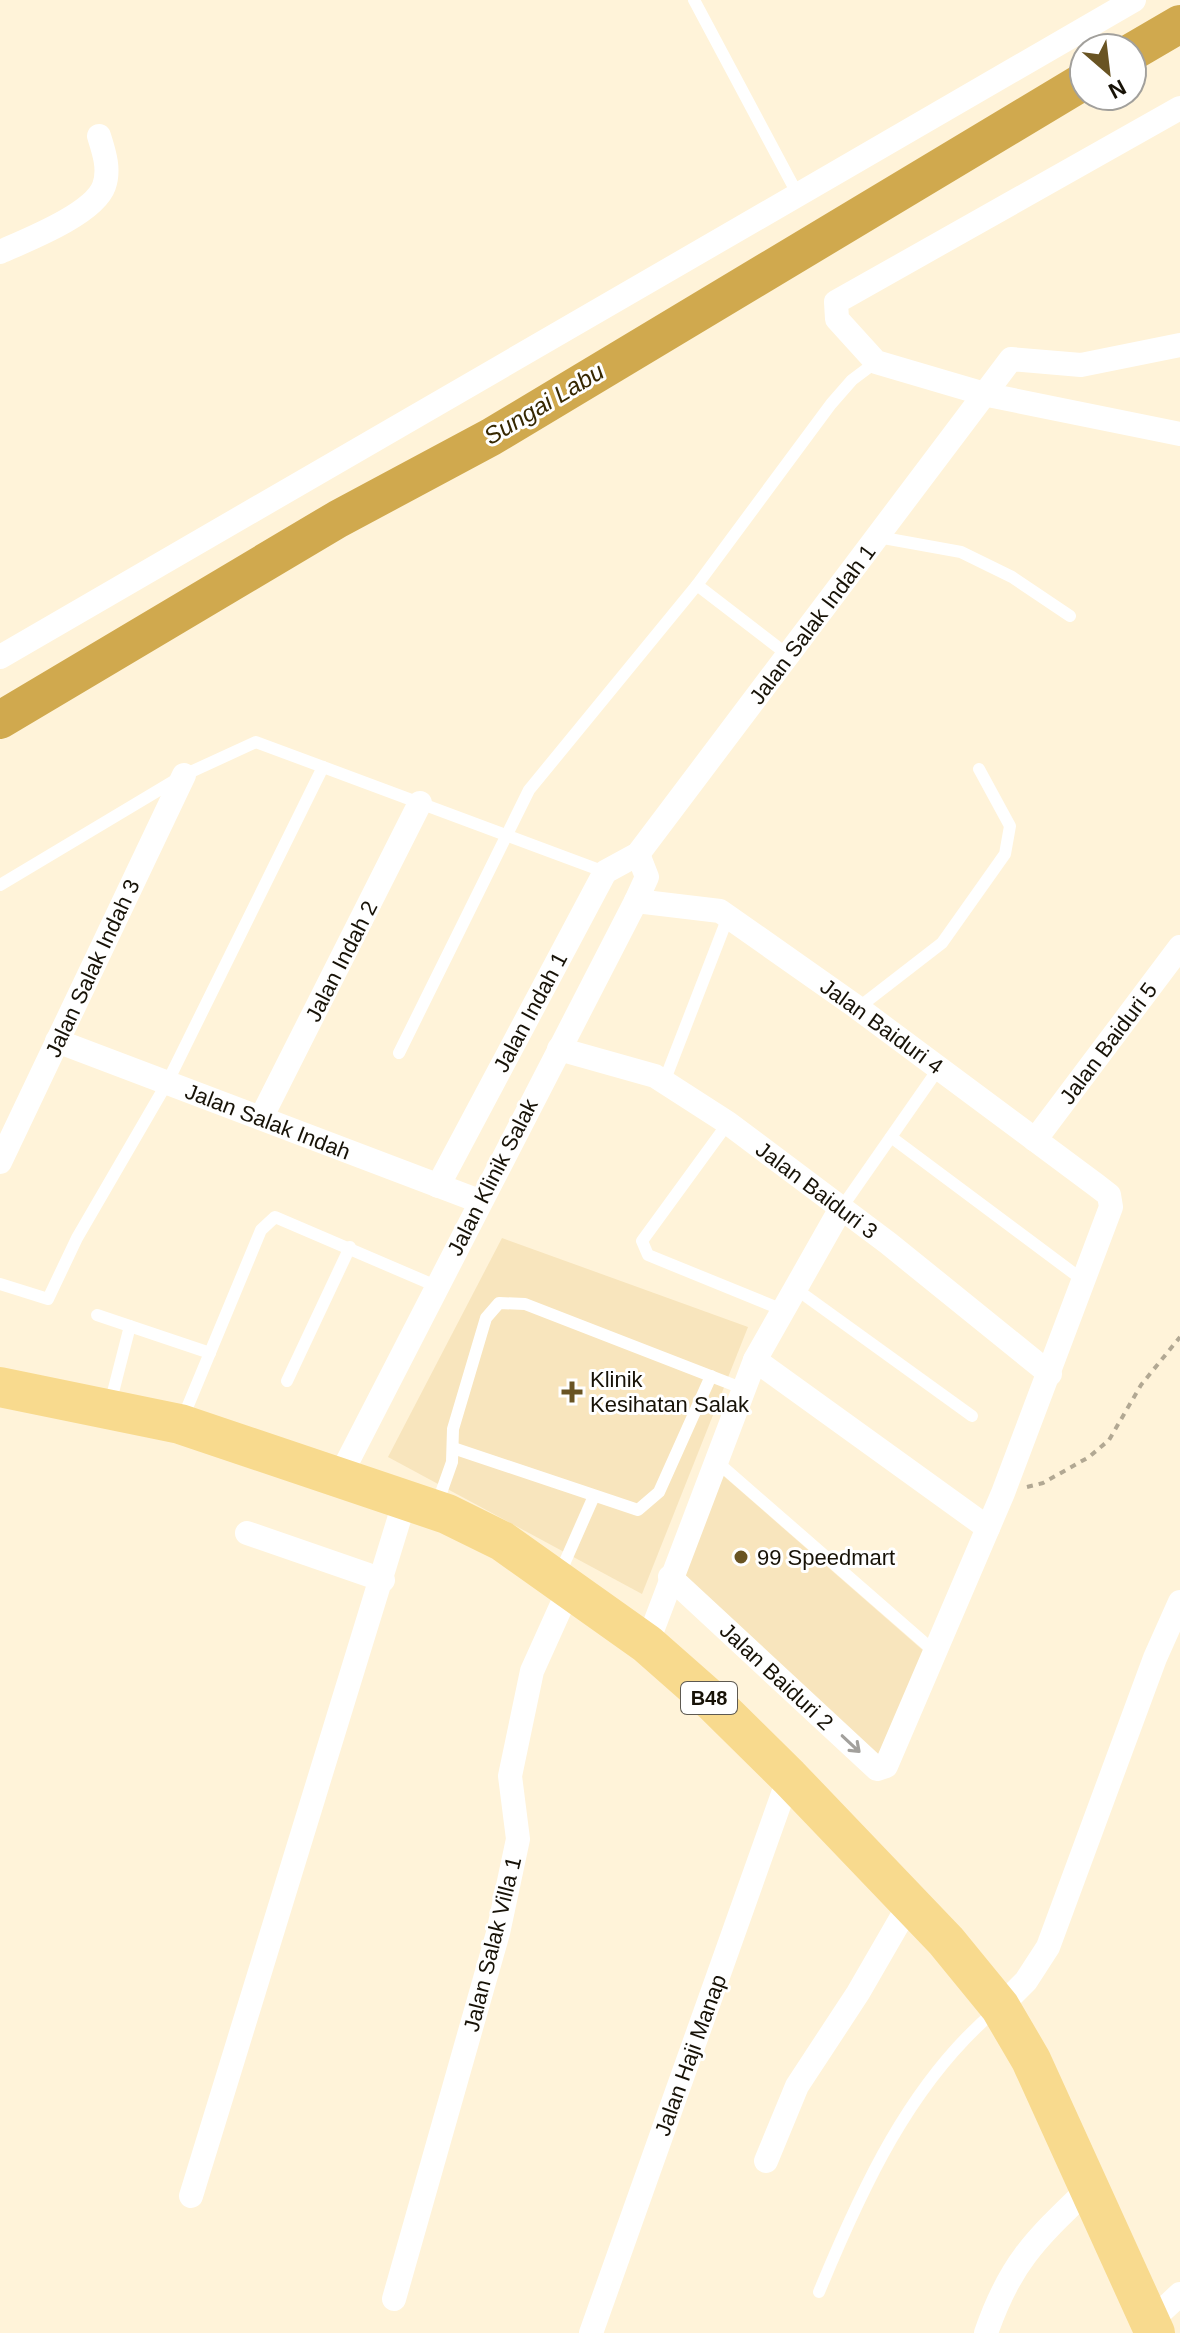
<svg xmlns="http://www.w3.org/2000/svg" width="1180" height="2333" viewBox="0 0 1180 2333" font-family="Helvetica,sans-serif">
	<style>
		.built { fill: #f8e5bd }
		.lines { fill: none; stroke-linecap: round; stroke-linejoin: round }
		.river { stroke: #d0a94e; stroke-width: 38 }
		.path { stroke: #b2a893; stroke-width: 4; stroke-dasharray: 6 6; stroke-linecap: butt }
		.lane { stroke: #fff; stroke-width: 12 }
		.street { stroke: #fff; stroke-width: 24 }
		.primary { stroke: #f8da8e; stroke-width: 40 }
		.oneway { stroke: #a2a09c }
		.poi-dot { fill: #695423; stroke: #fff; stroke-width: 3 }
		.labels { text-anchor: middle; stroke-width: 6; stroke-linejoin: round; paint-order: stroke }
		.shield { fill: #fff; stroke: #5d5951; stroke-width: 2 }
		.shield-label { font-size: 20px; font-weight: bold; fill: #171207 }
		.street-label { font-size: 22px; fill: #171207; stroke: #fff }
		.poi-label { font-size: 22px; fill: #171207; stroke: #fff; text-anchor: start }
		.water-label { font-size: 24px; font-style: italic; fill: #362700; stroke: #fff }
	</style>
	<rect width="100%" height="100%" fill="#fff3d9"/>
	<g class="built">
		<path d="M502 1238 748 1327 642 1594 388 1457Z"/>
		<path d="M719 1472 926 1653 879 1760 681 1576Z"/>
	</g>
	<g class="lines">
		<g class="river">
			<path d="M1132 52 1180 24"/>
			<path d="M0 720 338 519 491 437 1084 81"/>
		</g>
		<path class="path" d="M1027 1487 1043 1483 1089 1457 1109 1440 1141 1385 1180 1337"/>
		<g class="lane">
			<path d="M694 0 798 195"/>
			<path d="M878 537 961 552 1012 577 1070 616"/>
			<path d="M697 585 788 655"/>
			<path d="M0 885 184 775 256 742 605 872"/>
			<path d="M858 1008 942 943 1005 854 1010 826 979 769"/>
			<path d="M399 1053 529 790 697 585 831 404 852 380 876 362"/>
			<path d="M664 1082 728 917"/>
			<path d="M728 1123 642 1241 648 1255 783 1310"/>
			<path d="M891 1137 1084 1281"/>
			<path d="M840 1210 939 1068"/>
			<path d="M0 1284 48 1299 77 1238 167 1083 323 767"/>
			<path d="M796 1289 972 1416"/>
			<path d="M97 1315 210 1353"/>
			<path d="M287 1381 350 1247"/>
			<path d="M110 1404 130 1326"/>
			<path d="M182 1420 261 1230 275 1217 436 1286"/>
			<path d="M453 1448 638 1510 659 1492 711 1376"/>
			<path d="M716 1461 935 1652"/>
			<path d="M436 1507 452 1462 453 1429 486 1318 499 1303 525 1304 744 1389"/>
			<path d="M560 1573 594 1496"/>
			<path d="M819 2292C861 2190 910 2082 996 2010"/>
		</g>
		<g class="street">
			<path d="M1180 108 836 302 837 319 876 362 988 395 1180 434"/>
			<path d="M0 252C27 240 94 214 104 186 110 169 104 152 99 136"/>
			<path d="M0 657 1134 0"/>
			<path d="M636 901 720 911 858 1008 1096 1185 1109 1195 1111 1207 1003 1493 886 1766 877 1769 670 1577"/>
			<path d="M57 1041 479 1201"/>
			<path d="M559 1049 655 1076 728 1123 888 1243 1050 1374"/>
			<path d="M261 1118 420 803"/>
			<path d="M1035 1140 1180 947"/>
			<path d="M0 1162 184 775"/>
			<path d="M438 1186 605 872 638 854 1011 359 1081 365 1180 345"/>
			<path d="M755 1360 988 1528"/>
			<path d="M339 1478 636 901 647 877 638 854"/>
			<path d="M247 1533 383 1580"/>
			<path d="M647 1644 755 1360 840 1210"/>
			<path d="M1000 2007 1026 1981 1048 1947 1155 1658 1180 1602"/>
			<path d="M766 2161 797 2086 858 1993 910 1903"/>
			<path d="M191 2196 405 1500"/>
			<path d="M394 2299 498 1933 518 1839 510 1776 532 1671 569 1589"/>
			<path d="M1150 2322 1180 2294"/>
			<path d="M591 2333 789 1777"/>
			<path d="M986 2333C1010 2263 1036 2239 1088 2189"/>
		</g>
		<path class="primary" d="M0 1387 180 1424 447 1514 502 1541 647 1644 714 1703 789 1777 946 1941 1000 2007 1031 2060 1155 2333"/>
	</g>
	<defs><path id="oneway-shaft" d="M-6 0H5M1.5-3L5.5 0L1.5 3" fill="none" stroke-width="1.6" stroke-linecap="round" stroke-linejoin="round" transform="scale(2)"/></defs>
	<use class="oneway" href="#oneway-shaft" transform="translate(851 1744) rotate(43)"/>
	<g class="poi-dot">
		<path d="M568 1380h8v8h8v8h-8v8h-8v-8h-8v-8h8z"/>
		<circle cx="741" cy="1557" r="8"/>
	</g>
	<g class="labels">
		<rect class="shield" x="681" y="1682" width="56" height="32" rx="6"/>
		<g class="shield-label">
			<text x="709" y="1705">B48</text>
		</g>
		<g class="street-label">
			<text transform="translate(812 624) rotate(-53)" y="8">Jalan Salak Indah 1</text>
			<text transform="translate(341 961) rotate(-63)" y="8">Jalan Indah 2</text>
			<text transform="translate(92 968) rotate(-65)" y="8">Jalan Salak Indah 3</text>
			<text transform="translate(530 1012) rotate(-62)" y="8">Jalan Indah 1</text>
			<text transform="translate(882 1026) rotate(36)" y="8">Jalan Baiduri 4</text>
			<text transform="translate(1108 1043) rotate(-53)" y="8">Jalan Baiduri 5</text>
			<text transform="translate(268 1121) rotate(21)" y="8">Jalan Salak Indah</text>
			<text transform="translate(492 1177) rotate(-63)" y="8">Jalan Klinik Salak</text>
			<text transform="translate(817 1190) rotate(37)" y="8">Jalan Baiduri 3</text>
			<text transform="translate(777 1676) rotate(43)" y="8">Jalan Baiduri 2</text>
			<text transform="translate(492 1944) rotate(-76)" y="8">Jalan Salak Villa 1</text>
			<text transform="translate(690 2055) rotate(-70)" y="8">Jalan Haji Manap</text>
		</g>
		<g class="poi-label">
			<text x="590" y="1387">Klinik<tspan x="590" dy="25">Kesihatan Salak</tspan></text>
			<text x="757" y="1565">99 Speedmart</text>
		</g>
		<g class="water-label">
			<text transform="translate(544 404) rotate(-31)" y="8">Sungai Labu</text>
		</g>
	</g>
	<g transform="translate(1108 72) rotate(152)"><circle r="38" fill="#ffffff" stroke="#a2a09c" stroke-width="2"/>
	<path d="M0-6L14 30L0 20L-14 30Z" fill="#695423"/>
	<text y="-12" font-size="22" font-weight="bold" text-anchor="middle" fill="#171207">N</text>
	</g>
</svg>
